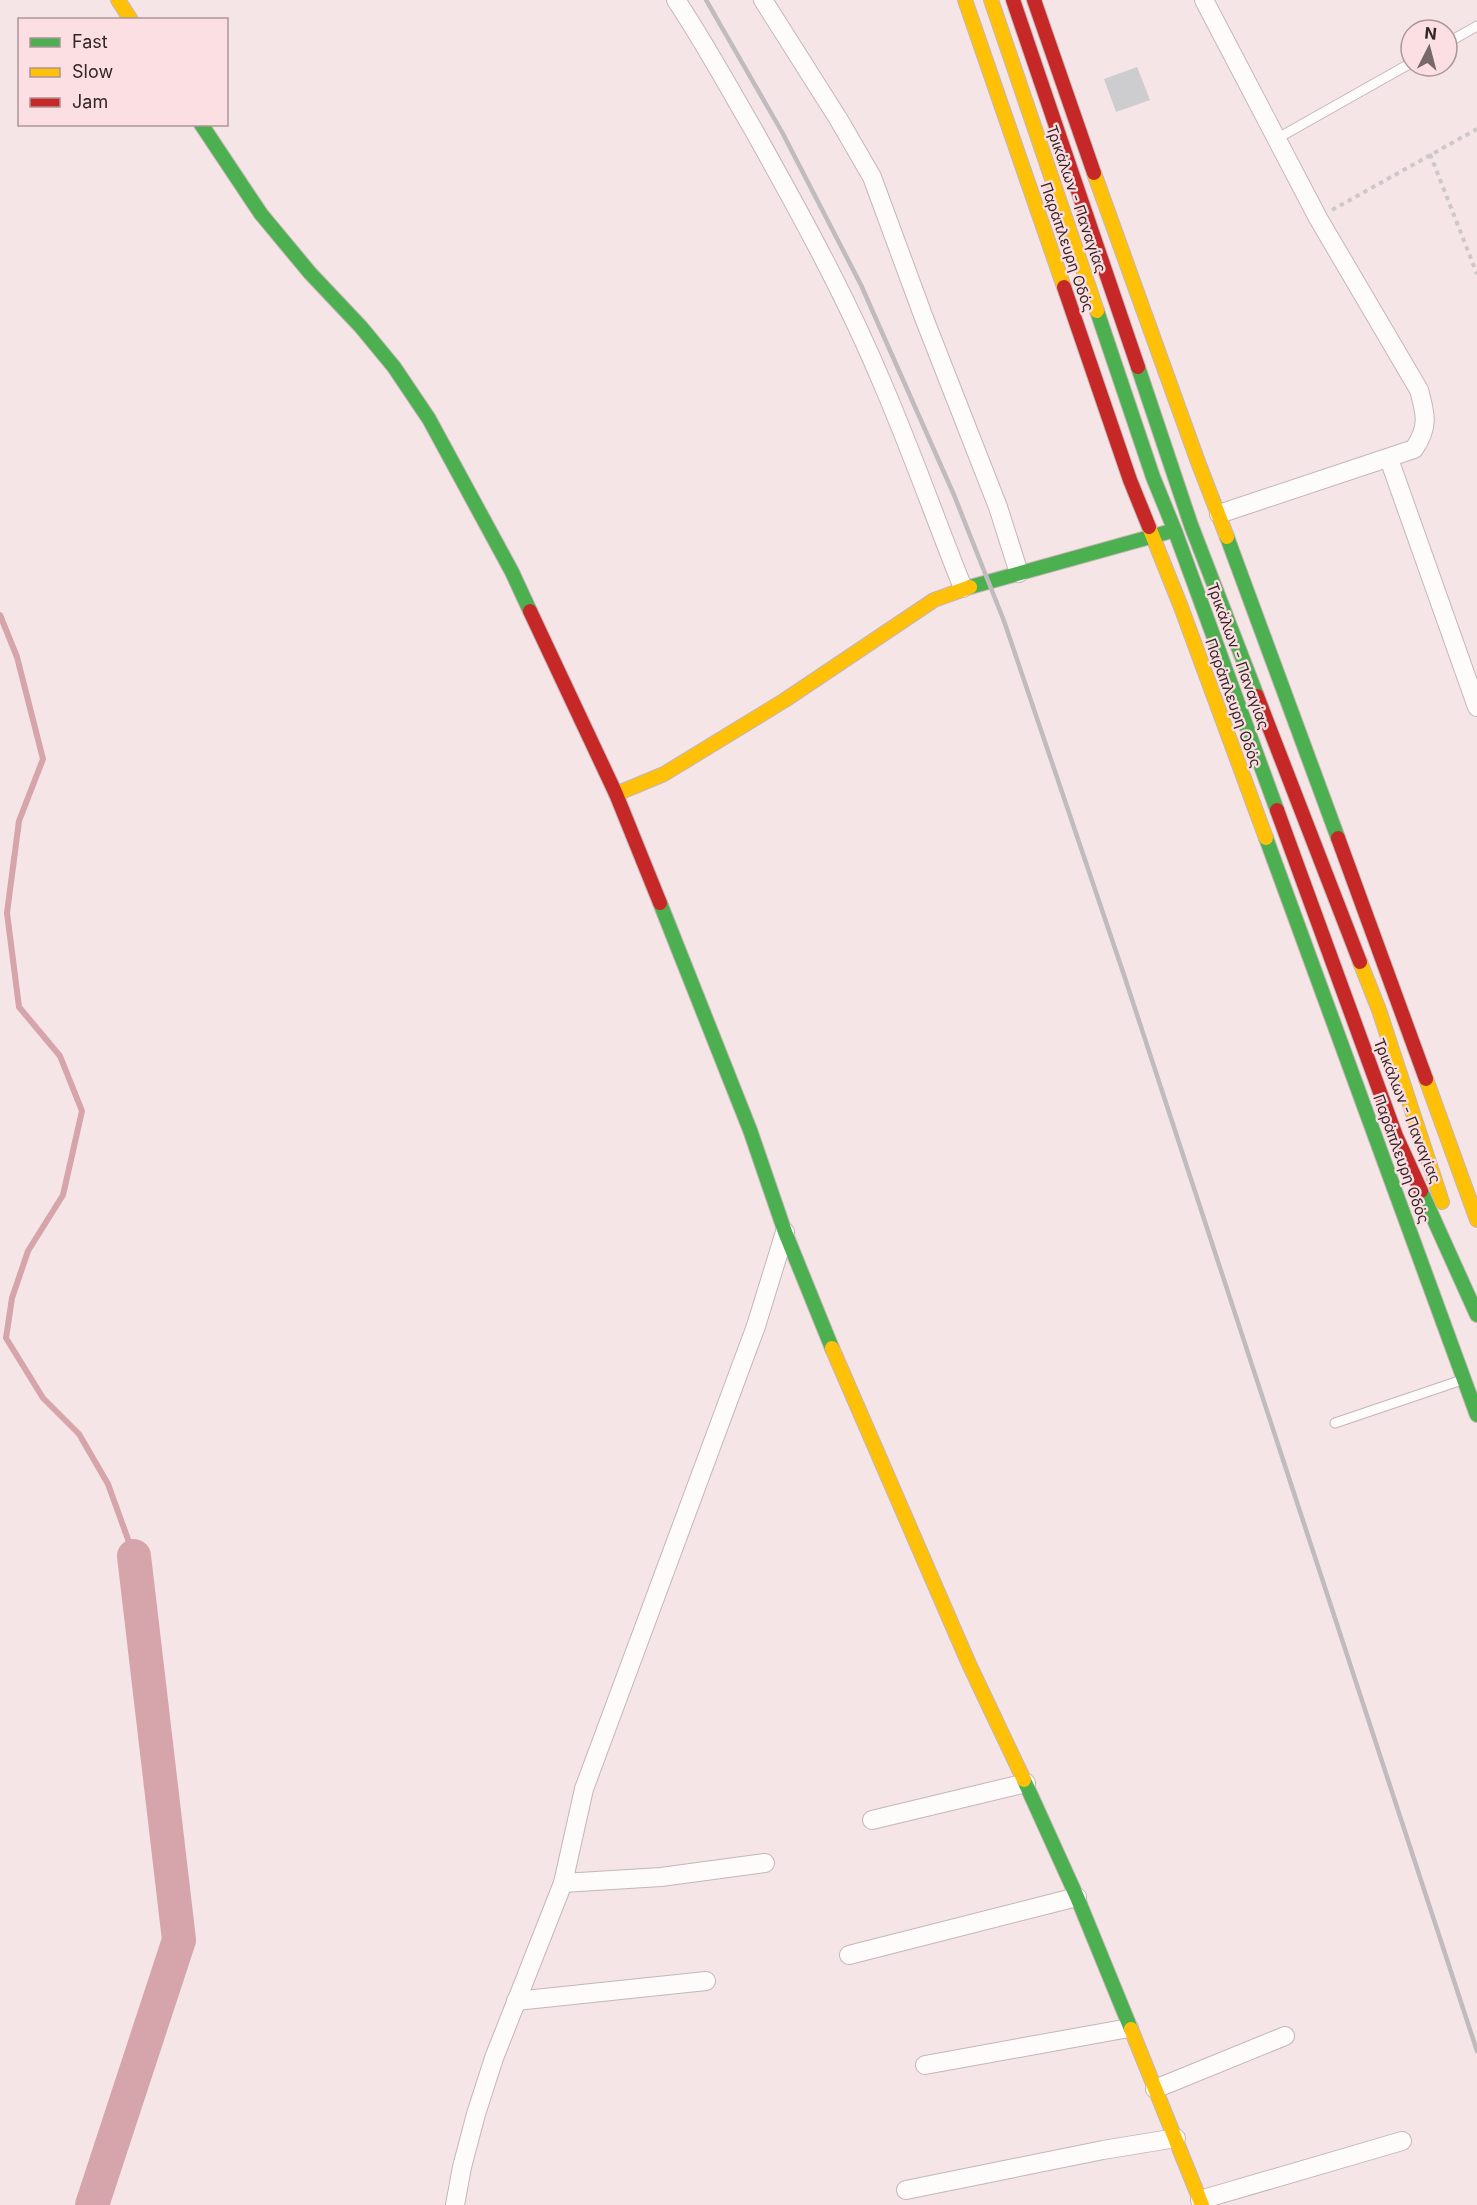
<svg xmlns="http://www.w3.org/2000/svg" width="1477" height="2205" viewBox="0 0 1477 2205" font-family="Inter,sans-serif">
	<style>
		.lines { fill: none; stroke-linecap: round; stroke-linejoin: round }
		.stream { stroke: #d6a4ab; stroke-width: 6 }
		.river { stroke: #d6a4ab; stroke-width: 34 }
		.building { fill: #cdcccf }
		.lane-casing { stroke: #c4b6b7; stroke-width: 11 }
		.street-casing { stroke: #c4b6b7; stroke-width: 20 }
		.fast-casing { stroke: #c4b6b7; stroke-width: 16 }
		.slow-casing { stroke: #c4b6b7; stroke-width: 16 }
		.jam-casing { stroke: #c4b6b7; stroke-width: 16 }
		.path { stroke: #cec7c8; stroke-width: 4; stroke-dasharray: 4.5 4.5; stroke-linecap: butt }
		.lane { stroke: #fefbfb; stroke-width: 9 }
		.street { stroke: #fefbfb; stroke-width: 18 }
		.fast { stroke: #4caf50; stroke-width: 14 }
		.slow { stroke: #ffc107; stroke-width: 14 }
		.jam { stroke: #c62828; stroke-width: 14 }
		.rail { stroke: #c0bbbc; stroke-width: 4.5 }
		.labels { text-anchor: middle; stroke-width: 4.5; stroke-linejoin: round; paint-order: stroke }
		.street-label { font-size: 15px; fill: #332627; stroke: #fcdfe2 }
	</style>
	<rect width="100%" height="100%" fill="#f6e5e7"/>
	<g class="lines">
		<path class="stream" d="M0 615 17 657 43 759 19 821 7 913 19 1007 60 1056 82 1111 63 1195 28 1251 12 1298 6 1338 43 1398 79 1434 108 1484 134 1556"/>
		<path class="river" d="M92 2205 179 1940 134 1556"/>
	</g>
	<path class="building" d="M1137 67 1150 100 1116 112 1104 79Z"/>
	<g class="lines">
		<defs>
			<g id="lane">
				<path d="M1447 43 1477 26"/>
				<path d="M1278 138 1411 63"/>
				<path d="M1335 1423 1462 1380"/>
			</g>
			<g id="street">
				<path d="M676 0C704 42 728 86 753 129 800 213 846 296 883 385 912 452 936 521 963 588"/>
				<path d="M763 0 839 120 872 177 924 318 998 507 1019 573"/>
				<path d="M1204 0 1318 218 1419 390C1426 415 1429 427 1414 449L1219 514"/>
				<path d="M1389 459 1477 707"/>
				<path d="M872 1820 1026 1783"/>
				<path d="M563 1883 661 1877 765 1863"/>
				<path d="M849 1955 1077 1897"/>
				<path d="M516 2001 706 1981"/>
				<path d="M925 2065 1129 2028"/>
				<path d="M1155 2089 1285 2036"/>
				<path d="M906 2190 1103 2150 1176 2138"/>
				<path d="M1200 2200 1402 2141"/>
				<path d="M455 2205 462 2167 476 2114 494 2058 563 1883 584 1789 756 1326 785 1232"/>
			</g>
			<g id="fast">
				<path d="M201 124 261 214 310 273 361 327 394 367 429 419 512 572 530 611"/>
				<path d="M1097 311 1153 477 1175 531 1277 810"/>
				<path d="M1138 367 1191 525 1257 696"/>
				<path d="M1227 537 1338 838"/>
				<path d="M970 587 1168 532"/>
				<path d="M1266 838 1477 1415"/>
				<path d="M660 903 750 1130 785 1232 832 1348"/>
				<path d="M1421 1191 1477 1315"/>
				<path d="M1024 1780 1077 1897 1131 2029"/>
			</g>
			<g id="slow">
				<path d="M118 0 131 20"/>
				<path d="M965 0 1064 287"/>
				<path d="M991 0 1097 311"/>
				<path d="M1094 173 1198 462 1227 537"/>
				<path d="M1149 527 1181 607 1266 838"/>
				<path d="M616 794 664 774 785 700 934 600 970 587"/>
				<path d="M1360 962 1379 1010 1442 1202"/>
				<path d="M1426 1079 1477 1220"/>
				<path d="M832 1348 969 1664 1024 1780"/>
				<path d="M1131 2029 1202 2205"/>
			</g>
			<g id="jam">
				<path d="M1013 0 1138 367"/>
				<path d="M1034 0 1094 173"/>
				<path d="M1064 287 1130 480 1149 527"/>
				<path d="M530 611 616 794 660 903"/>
				<path d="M1257 696 1360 962"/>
				<path d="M1277 810 1396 1136 1421 1191"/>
				<path d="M1338 838 1426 1079"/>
			</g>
		</defs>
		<use href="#lane" class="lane-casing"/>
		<use href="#street" class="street-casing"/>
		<use href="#fast" class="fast-casing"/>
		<use href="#slow" class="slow-casing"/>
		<use href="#jam" class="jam-casing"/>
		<g class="path">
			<path d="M1430 154 1477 274"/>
			<path d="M1332 210 1477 129"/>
		</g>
		<use href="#lane" class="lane"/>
		<use href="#street" class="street"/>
		<use href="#fast" class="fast"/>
		<use href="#slow" class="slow"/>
		<use href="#jam" class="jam"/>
		<path class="rail" d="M706 0 782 132 861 285 954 495 1004 621 1123 972 1477 2051"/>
	</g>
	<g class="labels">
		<g class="street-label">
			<text transform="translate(1076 199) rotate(71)" y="5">Τρικάλων - Παναγίας</text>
			<text transform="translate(1067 247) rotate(71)" y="5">Παράπλευρη Οδός</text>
			<text transform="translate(1238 656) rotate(70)" y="5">Τρικάλων - Παναγίας</text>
			<text transform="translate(1233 703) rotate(70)" y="5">Παράπλευρη Οδός</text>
			<text transform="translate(1407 1111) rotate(68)" y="5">Τρικάλων - Παναγίας</text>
			<text transform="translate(1401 1159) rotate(70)" y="5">Παράπλευρη Οδός</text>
		</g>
	</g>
	<rect x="18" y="18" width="210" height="108" fill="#fcdfe2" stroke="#ac9597" stroke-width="1.5"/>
	<rect x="30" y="38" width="30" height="9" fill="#4caf50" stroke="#ac9597" stroke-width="1.5"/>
	<text x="72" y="48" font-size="18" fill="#332627">Fast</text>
	<rect x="30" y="68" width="30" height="9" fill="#ffc107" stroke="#ac9597" stroke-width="1.5"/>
	<text x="72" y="78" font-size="18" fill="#332627">Slow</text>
	<rect x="30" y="98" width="30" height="9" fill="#c62828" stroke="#ac9597" stroke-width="1.5"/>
	<text x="72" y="108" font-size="18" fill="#332627">Jam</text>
	<g transform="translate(1429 48) rotate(6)"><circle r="28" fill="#fcdfe2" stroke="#ac9597" stroke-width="1.5"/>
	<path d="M0-4.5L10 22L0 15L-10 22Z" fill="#77696a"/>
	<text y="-9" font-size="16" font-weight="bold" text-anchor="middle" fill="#332627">N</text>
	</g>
</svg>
